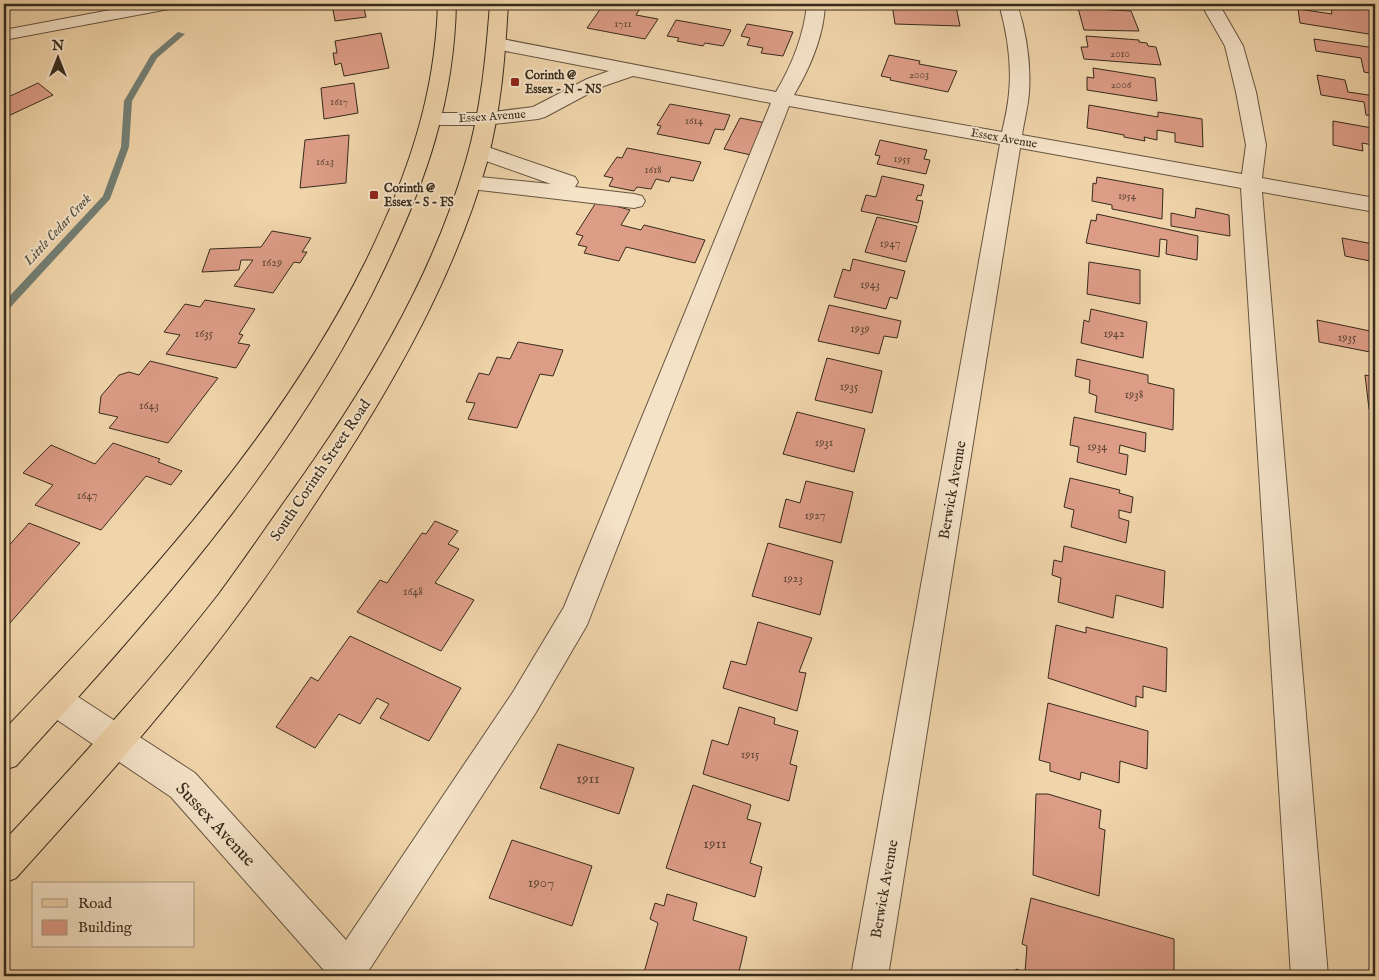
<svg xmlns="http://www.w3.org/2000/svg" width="1379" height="980" viewBox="0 0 1379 980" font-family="'IM FELL English',serif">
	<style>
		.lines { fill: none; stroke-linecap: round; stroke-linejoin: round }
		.stream { fill: #737f74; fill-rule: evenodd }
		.building { fill: #dc9c86; stroke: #372b1c }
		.minor-casing { stroke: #655540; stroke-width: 2 }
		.major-casing { stroke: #372b1c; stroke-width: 2 }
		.minor { fill: #f5e3c8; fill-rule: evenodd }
		.major { fill: #f0d4aa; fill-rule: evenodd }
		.poi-dot { fill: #8f2418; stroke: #f5e3c8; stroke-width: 2 }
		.labels { text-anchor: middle; stroke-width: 4; stroke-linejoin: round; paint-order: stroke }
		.far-number-label { font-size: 11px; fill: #604736 }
		.far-poi-label { font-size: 12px; font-weight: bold; fill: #372b1c; stroke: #f5e3c8; text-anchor: start }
		.far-street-label { font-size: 12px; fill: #372b1c; stroke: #f5e3c8 }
		.number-label { font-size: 12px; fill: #604736 }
		.far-water-label { font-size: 14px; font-style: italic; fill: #504e40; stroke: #f5e3c8 }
		.street-label { font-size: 15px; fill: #372b1c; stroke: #f5e3c8 }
		.near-number-label { font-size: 15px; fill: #604736 }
		.near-street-label { font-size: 18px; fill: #372b1c; stroke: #f5e3c8 }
	</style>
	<rect width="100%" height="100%" fill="#f0d4aa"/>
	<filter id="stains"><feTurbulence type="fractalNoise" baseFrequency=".004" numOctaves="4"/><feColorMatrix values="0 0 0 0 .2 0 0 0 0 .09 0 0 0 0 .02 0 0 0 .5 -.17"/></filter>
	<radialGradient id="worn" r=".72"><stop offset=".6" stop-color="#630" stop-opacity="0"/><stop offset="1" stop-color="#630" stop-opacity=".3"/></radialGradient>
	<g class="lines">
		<path class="stream" d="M178 32 185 34 157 58 132 101 129 147 110 199 7 311 4 312V302L103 196 121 147 124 101 151 55Z"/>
	</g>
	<g class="building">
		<path d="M332 4H363L366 17 335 21Z"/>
		<path d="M612 4H643L636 15 658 19 645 39 587 28 601 8 608 9Z"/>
		<path d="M892 4H947V6H956L960 26 895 24Z"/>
		<path d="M1352 4H1375V35L1300 23 1298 9 1332 14 1331 7 1353 10Z"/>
		<path d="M1078 8 1131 11 1139 31 1084 30Z"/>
		<path d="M676 20 731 30 723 46 705 43 703 46 677 41 679 38 667 36Z"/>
		<path d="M747 24 793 32 783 56 761 53 763 48 747 45 750 38 741 36Z"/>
		<path d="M381 33 389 68 344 76 341 63 335 65 333 53H337L335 41Z"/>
		<path d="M1086 36 1139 40V42L1147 43 1148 46 1156 47 1161 65 1084 59 1081 47H1088Z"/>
		<path d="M1314 39 1375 48V74L1364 72 1361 58 1316 51Z"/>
		<path d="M889 55 920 61 919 64 957 71 948 92 890 80 891 78 881 76Z"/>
		<path d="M1093 68 1155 78 1157 101 1087 90V77L1094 78Z"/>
		<path d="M1317 75 1345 80 1348 92 1375 96V125L1373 116 1366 115 1364 102 1321 95Z"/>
		<path d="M38 83 53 95 4 118V99Z"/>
		<path d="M354 83 358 113 324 119 321 88Z"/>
		<path d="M670 104 730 115 724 130 715 129 709 144 657 134 661 126 657 125Z"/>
		<path d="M1089 105 1158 117V112L1202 119 1203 147 1175 142V133L1157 130V140L1144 137 1145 141 1124 137V135L1087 128Z"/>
		<path d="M740 118 766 123 751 155 724 149Z"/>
		<path d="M1333 121 1372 128V134H1375V156L1373 145 1362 143 1363 151 1333 145Z"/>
		<path d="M349 135 346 183 300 188 305 140Z"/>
		<path d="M880 140 927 150 924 159 930 160 926 174 877 164 880 156 875 155Z"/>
		<path d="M627 148 701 162 693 181 671 177 669 182 656 179 651 189 637 187 634 191 609 186 613 178 604 176 617 157 622 158Z"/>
		<path d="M882 176 924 185 921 196 918 195 916 200 923 201 918 223 861 211 866 195 876 197Z"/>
		<path d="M1097 177 1163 189 1162 219 1112 209V205L1092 201 1093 183 1096 184Z"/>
		<path d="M597 201 630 210 621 225 641 230 644 225 705 240 695 263 626 247 619 261 584 253 587 247 578 245 583 236 576 234Z"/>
		<path d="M1196 208 1229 215 1230 236 1171 226V213L1195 218Z"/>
		<path d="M1097 214 1198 236 1197 260 1166 254 1167 240 1160 239 1159 257 1086 243 1091 220 1096 221Z"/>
		<path d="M877 217 917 226 906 262 865 252Z"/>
		<path d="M272 231 311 238 302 252H307L300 263 294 262 273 293 234 286 253 260H241L239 270 202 272 210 249 261 247Z"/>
		<path d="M1342 238 1373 244V249H1375V262L1345 256Z"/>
		<path d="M853 259 905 271 897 299 890 297 886 309 834 297 843 269 850 271Z"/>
		<path d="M1089 262 1140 270V304L1087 294Z"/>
		<path d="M205 300 255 309 239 334 243 335 238 343 250 345 236 368 166 354 180 335 164 332 185 304 200 307Z"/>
		<path d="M829 305 901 321 897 338 884 336 879 354 818 341Z"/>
		<path d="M1091 309 1147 322 1143 358 1081 343 1084 320 1089 322Z"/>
		<path d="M1317 320 1375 332V353L1319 342Z"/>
		<path d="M518 342 563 350 553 376 540 374 517 428 468 419 475 403 466 402 479 373 489 375 497 357 510 359Z"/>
		<path d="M827 358 882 371 872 413 815 400Z"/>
		<path d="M1077 359 1148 375V383L1174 389 1173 430 1095 412 1097 396 1089 393 1090 380 1075 376Z"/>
		<path d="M150 361 218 378 168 443 109 428 118 417 99 413 101 396 119 375 129 372 139 375Z"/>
		<path d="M1372 369H1375V411L1369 409 1365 375 1374 377Z"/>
		<path d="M797 412 865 429 854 472 783 454Z"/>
		<path d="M1074 417 1146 433 1145 452 1120 445 1119 453 1128 455 1126 475 1077 462 1079 447 1070 445Z"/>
		<path d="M113 443 160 459 158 462 182 471 171 485 146 476 101 530 35 505 53 485 23 473 51 445 95 464Z"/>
		<path d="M1070 478 1120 490 1119 493 1133 497 1131 513 1119 510V518L1129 521 1126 543 1071 527 1074 510 1064 507Z"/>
		<path d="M806 481 853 492 841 543 779 527 786 499 800 503Z"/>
		<path d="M435 521 458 531 448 544 459 549 435 583 474 600 441 651 357 612 380 580 387 583 422 533 426 534Z"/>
		<path d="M29 523 80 543 10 623 4 620V551Z"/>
		<path d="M1370 527 1375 529V558Z"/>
		<path d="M768 543 833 561 820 615 752 596Z"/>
		<path d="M1064 546 1165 571 1163 608 1116 595 1113 618 1058 602 1061 578 1052 575 1054 560 1062 562Z"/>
		<path d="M758 622 812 638 799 672 806 673 797 711 723 688 731 661 746 665Z"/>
		<path d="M1056 625 1086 633V627L1167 648 1166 692 1143 686V698L1136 696V707L1048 678Z"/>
		<path d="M350 636 461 688 429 741 380 718 389 704 377 698 360 724 339 714 315 748 276 727 311 677 318 681Z"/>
		<path d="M1048 703 1148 731 1147 769 1120 761 1119 783 1081 772 1080 780 1050 771V763L1039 760Z"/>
		<path d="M739 707 775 718 774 724 798 731 790 764 797 766 789 801 703 774 712 740 728 745Z"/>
		<path d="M558 744 634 768 619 814 540 788Z"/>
		<path d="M693 785 751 805 747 819 761 823 750 863 762 867 755 897 666 868Z"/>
		<path d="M1036 794H1048L1101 810 1099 828 1105 830 1099 896 1033 875Z"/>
		<path d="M512 840 592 866 572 926 489 898Z"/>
		<path d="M667 894 697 903 693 920 747 937 738 976H643L658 923 650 919 655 903 664 906Z"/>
		<path d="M1031 898 1174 939V976H1015L1016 969 1025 972 1027 946 1022 944Z"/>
	</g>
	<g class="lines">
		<defs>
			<g id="minor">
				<path d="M142 4H178L175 8 169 9 4 40V30Z"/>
				<path d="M807 4H825C824 35 810 68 794 95L1002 132C1005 119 1008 106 1009 93 1012 64 1007 32 999 4H1017C1026 31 1031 64 1029 93 1028 107 1024 121 1022 135L1242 174 1246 145 1236 92 1225 46 1201 4H1219L1243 46 1256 92 1266 145 1262 178 1375 198V212L1262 192 1328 976H1291L1241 188 1020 148 888 976H851L1000 144 789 106 587 625 535 714 369 970 371 976H329L171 797 44 711 39 700 44 689 55 685 66 689 195 773 346 940 513 692 564 607 771 103 633 76 601 87 545 117 538 119 485 125H433L426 123 423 119 426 115 433 113H485L533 107 587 79 609 71 490 48 488 44 490 40 497 38 776 92C792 65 804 35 807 4Z"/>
				<path d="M479 144 575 177 578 182 575 187 634 194 642 196 645 201 642 206 634 208 462 188 459 183 462 178 470 176 551 184 472 156 469 151 472 146Z"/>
			</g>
			<g id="major">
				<path d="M438 4H456C454 101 426 181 385 267 296 456 155 613 16 766L4 770V730C140 587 277 440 366 261 407 177 435 98 438 4Z"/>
				<path d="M490 4H508C505 57 501 110 487 162 455 275 395 381 331 479 301 525 271 571 238 615 170 707 93 793 16 878L4 883V841C78 761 152 680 219 594 242 563 263 532 285 501 360 397 430 285 466 161 481 110 486 57 490 4Z"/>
			</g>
		</defs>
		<use href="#minor" class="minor-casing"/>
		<use href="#major" class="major-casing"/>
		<use href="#minor" class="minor"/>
		<use href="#major" class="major"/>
	</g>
	<g class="poi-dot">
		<rect x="510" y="77" width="10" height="10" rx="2.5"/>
		<rect x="369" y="190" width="10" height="10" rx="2.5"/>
	</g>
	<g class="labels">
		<g class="far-number-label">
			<text x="623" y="27">1711</text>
			<text x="1120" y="57">2010</text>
			<text x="919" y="78">2003</text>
			<text x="1121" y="88">2006</text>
			<text x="339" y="105">1617</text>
			<text x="694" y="124">1614</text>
			<text x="902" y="162">1955</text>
			<text x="325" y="165">1623</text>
			<text x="653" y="173">1618</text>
			<text x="1127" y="199">1954</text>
		</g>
		<g class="far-poi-label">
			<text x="525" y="79">Corinth @<tspan x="525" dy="14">Essex - N - NS</tspan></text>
			<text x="384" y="192">Corinth @<tspan x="384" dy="14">Essex - S - FS</tspan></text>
		</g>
		<g class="far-street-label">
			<text transform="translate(492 116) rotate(-4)" y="4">Essex Avenue</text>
			<text transform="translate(1004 138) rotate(10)" y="4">Essex Avenue</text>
		</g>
		<g class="number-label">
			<text x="890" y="247">1947</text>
			<text x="272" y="266">1629</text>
			<text x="870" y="288">1943</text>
			<text x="860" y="332">1939</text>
			<text x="204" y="337">1635</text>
			<text x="1114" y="337">1942</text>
			<text x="1347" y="341">1935</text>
			<text x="849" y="390">1935</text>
			<text x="1134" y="398">1938</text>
			<text x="149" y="409">1643</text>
			<text x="824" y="446">1931</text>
			<text x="1097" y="450">1934</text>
			<text x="87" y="499">1647</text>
			<text x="815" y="519">1927</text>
			<text x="793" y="582">1923</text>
			<text x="413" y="595">1648</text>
			<text x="750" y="758">1915</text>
		</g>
		<g class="far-water-label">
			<text transform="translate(57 229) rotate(-47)" y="5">Little Cedar Creek</text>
		</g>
		<g class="street-label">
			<text transform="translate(320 470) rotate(-56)" y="5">South Corinth Street Road</text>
			<text transform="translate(952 490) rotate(-80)" y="5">Berwick Avenue</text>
			<text transform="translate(884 889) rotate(-80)" y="5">Berwick Avenue</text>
		</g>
		<g class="near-number-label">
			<text x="588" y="783">1911</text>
			<text x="715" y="848">1911</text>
			<text x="541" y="887">1907</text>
		</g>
		<g class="near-street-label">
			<text transform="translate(216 824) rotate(47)" y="6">Sussex Avenue</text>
		</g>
	</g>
	<rect width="1379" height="980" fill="none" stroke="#f0d4aa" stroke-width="20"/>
	<rect x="5" y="5" width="1369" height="970" fill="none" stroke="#372b1c" stroke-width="2.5"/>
	<rect x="10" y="10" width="1359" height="960" fill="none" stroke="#372b1c"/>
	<rect x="32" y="882" width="162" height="65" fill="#f5e3c8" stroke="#a99983"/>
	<rect x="42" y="899" width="25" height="8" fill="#f0d4aa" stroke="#a99983"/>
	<text x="78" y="908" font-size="15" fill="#372b1c">Road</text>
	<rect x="42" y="920" width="25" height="15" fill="#dc9c86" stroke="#a99983"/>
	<text x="78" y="932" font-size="15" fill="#372b1c">Building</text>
	<g transform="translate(58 58)" stroke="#f5e3c8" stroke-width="4" paint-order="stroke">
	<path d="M0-4L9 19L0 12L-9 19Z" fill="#372b1c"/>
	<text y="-8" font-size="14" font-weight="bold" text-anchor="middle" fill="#372b1c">N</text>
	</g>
	<rect width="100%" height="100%" filter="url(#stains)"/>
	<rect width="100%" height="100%" fill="url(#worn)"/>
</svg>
